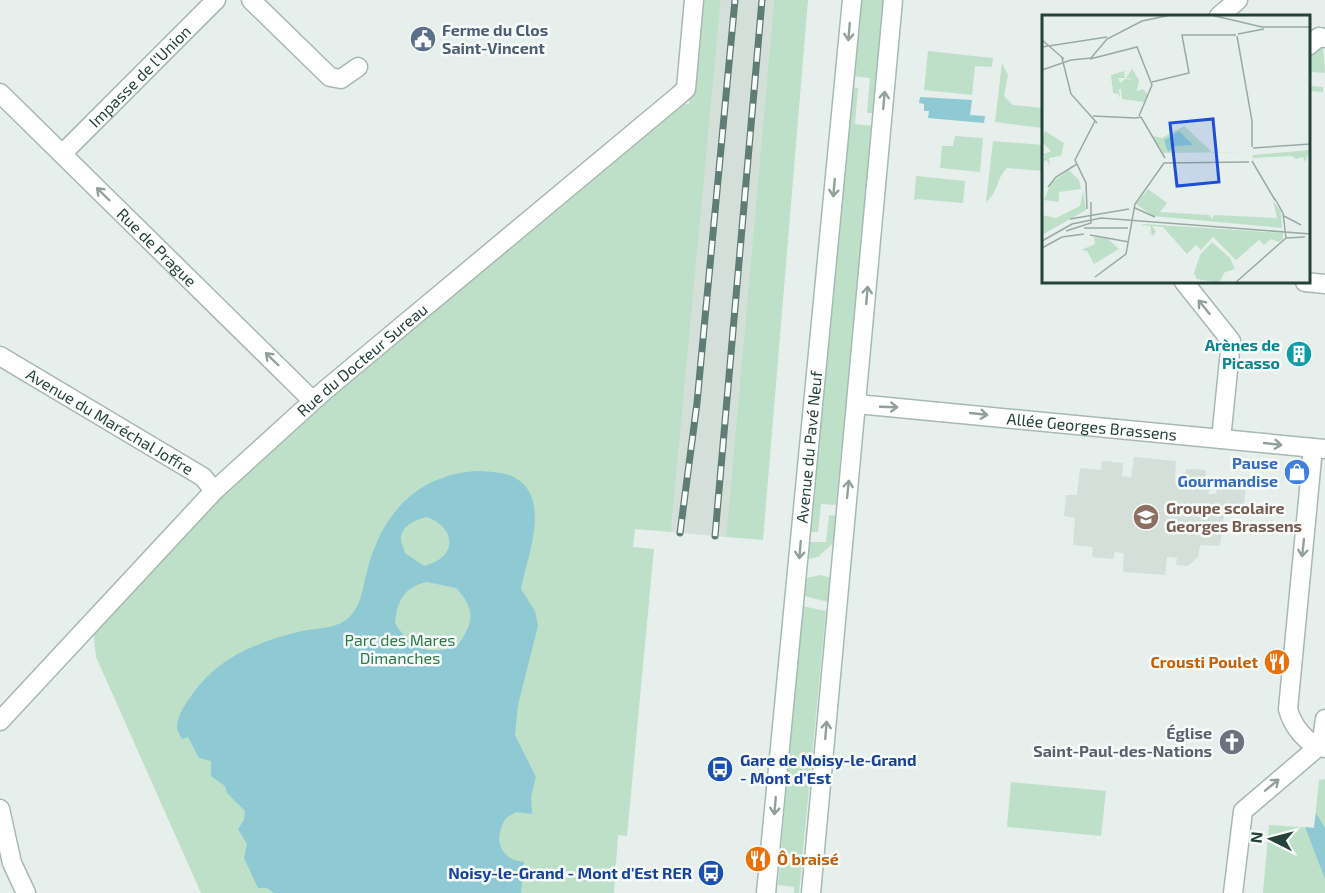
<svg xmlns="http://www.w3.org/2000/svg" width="1325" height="893" viewBox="0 0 1325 893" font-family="'Exo 2',sans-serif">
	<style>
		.built { fill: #d4dfda }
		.green { fill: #bfe0c8 }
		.water { fill: #8ec9d4; fill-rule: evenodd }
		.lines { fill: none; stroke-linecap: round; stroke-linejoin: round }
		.minor-casing { stroke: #a8b8b2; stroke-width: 21 }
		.secondary-casing { stroke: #a4bbb3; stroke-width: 21 }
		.minor { stroke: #fff; stroke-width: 18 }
		.secondary { stroke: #fff; stroke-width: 18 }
		.rail-casing { stroke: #5f7d75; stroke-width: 7 }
		.rail { stroke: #f7fbf9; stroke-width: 4.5; stroke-dasharray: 14; stroke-linecap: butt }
		.oneway { stroke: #92a09c }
		.labels { text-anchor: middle; stroke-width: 5; stroke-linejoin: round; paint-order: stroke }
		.service-label { font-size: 16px; font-weight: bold; fill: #4e5e75; stroke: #f7fbf9; text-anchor: start }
		.street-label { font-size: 16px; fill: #24423a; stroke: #f7fbf9 }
		.culture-label { font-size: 16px; font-weight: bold; fill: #0d838f; stroke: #f7fbf9; text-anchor: end }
		.shop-label { font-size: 16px; font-weight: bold; fill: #366cbe; stroke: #f7fbf9; text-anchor: end }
		.education-label { font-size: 16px; font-weight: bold; fill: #785e54; stroke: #f7fbf9; text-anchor: start }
		.park-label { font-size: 16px; fill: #2d7a4b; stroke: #f7fbf9 }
		.food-label { font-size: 16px; font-weight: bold; fill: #c56008; stroke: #f7fbf9; text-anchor: end }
		.worship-label { font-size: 16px; font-weight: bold; fill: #5b616d; stroke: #f7fbf9; text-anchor: end }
		.transit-label { font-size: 16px; font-weight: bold; fill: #164399; stroke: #f7fbf9; text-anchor: start }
		.inset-road { fill: none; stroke: #98aaa4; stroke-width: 1.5 }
		.view { fill: #1d4ed8; fill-opacity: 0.15; stroke: #1d4ed8; stroke-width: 3 }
		.inset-edge { fill: none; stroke: #24423a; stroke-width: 3 }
	</style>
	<rect width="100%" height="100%" fill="#e6efeb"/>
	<g class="built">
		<path d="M721 0H774L726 537 671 532Z"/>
		<path d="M1134 457 1176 461 1175 481 1184 482 1186 469 1206 470 1205 481 1212 484 1208 494H1216L1218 482 1246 484 1244 507 1233 506 1232 514 1224 515 1220 546 1200 545 1198 557 1188 566 1176 565 1177 558 1167 557 1165 575 1123 572 1124 553 1115 552 1113 559 1092 557 1093 547 1073 545 1075 518 1064 516 1066 495H1077L1080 468 1101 470 1102 461 1123 463 1122 476 1131 477Z"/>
	</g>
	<g class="green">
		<path d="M700 0H721L671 532 635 529 633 547 654 549 627 836 618 835 614 893H201L96 657 92 620 214 491 681 104H689Z"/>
		<path d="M774 0H808L763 540 726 537Z"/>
		<path d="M859 0H884L873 113H867L870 78 852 76Z"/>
		<path d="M1323 46 1325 73 1312 72 1310 86 1323 87V92L1309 91V58Z"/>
		<path d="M928 51 993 58 992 67 975 66 972 95 924 90Z"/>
		<path d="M1002 63 1008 75 1004 96 1013 105 1043 108V128L995 122Z"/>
		<path d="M852 87 858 88 855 124 873 126 836 505 821 504 818 532H811Z"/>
		<path d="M955 136 983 138 980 172 940 168 942 146H953Z"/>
		<path d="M993 141 1043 145V171L1007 168C996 178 999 192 986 202Z"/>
		<path d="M916 176 965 181 963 203 917 199 914 201Z"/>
		<path d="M829 515 837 516 833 543 818 557 807 559 809 542H826Z"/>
		<path d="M821 575 831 578 828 602 804 596 806 578Z"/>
		<path d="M802 606 826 611 799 893H794V887L778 885Z"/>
		<path d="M1325 779V893H1263L1269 825 1314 828 1319 780Z"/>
		<path d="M1011 782 1106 791 1101 836 1007 827Z"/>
	</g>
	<g class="water">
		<path d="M920 97 972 100 970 115 985 116 984 123 928 118 929 111H924V104L919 103Z"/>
		<path d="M480 471C492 472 507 472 517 479 551 500 527 558 521 589L535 611 538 626 518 705 515 735 536 777 531 797 532 814 516 812 506 818C493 838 499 860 524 862L521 893H274L267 888H258L244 858 247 844 238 829 244 820 245 811 227 793 225 786 211 776V761L199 758 188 737 182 739 177 729C177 716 184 706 191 696 218 657 257 642 302 631 317 628 333 629 346 620 362 607 362 589 367 571 382 512 419 473 480 471ZM427 517C458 529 457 558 424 566L405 553C404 549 401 543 401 539 401 525 417 519 427 517ZM427 582 456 588C476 609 474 623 457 646 430 656 410 649 395 623 397 601 404 587 427 582Z"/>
		<path d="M1316 813 1325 828V879L1305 827 1314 828Z"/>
	</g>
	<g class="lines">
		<defs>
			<g id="minor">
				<path d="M251 0 330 77 341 79 358 67"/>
				<path d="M1219 16 1238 0"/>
				<path d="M1308 46 1319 37 1325 38"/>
				<path id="s1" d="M0 93 313 401"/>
				<path id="s2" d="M62 154 216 0"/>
				<path d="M1184 282 1231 341 1221 439"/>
				<path d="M1305 282 1325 284"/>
				<path id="s3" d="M0 356 203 477 214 491"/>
				<path id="s4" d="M857 404 1325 449"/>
				<path d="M1313 448 1288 709C1292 725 1307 746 1325 748"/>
				<path id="s5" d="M0 721 214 491 324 391 678 96 686 89 694 0"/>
				<path d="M0 809 12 863 26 893"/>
				<path d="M1233 893 1243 811 1318 747 1322 740 1325 719"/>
			</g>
			<g id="secondary">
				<path id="s6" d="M766 893 852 0"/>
				<path d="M811 893 893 0"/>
			</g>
		</defs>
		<use href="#minor" class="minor-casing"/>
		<use href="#secondary" class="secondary-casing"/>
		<use href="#minor" class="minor"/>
		<use href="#secondary" class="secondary"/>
		<defs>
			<g id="rail">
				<path d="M680 533 697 403 735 0"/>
				<path d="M715 536 762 0"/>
			</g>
		</defs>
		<use href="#rail" class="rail-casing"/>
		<use href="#rail" class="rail"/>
	</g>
	<defs><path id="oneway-shaft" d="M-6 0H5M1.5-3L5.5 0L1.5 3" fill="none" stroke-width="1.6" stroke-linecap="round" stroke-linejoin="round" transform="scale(1.5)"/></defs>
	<g class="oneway">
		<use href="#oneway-shaft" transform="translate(849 32) rotate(95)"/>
		<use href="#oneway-shaft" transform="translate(884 100) rotate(-85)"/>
		<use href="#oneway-shaft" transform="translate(834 188) rotate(95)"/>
		<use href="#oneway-shaft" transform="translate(103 194) rotate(-136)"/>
		<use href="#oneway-shaft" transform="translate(867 295) rotate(-85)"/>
		<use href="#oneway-shaft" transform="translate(1204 307) rotate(-129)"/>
		<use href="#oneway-shaft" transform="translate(272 359) rotate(-136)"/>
		<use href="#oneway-shaft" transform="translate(889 407) rotate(2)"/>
		<use href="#oneway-shaft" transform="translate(979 414) rotate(6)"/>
		<use href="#oneway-shaft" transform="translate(1273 444) rotate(6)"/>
		<use href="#oneway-shaft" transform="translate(848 489) rotate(-84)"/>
		<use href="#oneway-shaft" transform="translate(1303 548) rotate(96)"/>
		<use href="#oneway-shaft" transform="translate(800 550) rotate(95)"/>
		<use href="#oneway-shaft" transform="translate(826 730) rotate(-85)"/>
		<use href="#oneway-shaft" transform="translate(1272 785) rotate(-39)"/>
		<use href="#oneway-shaft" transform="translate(775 806) rotate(95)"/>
	</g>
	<defs>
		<symbol id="civic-disc" viewBox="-11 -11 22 22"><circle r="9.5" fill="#5c6f8a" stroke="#f7fbf9"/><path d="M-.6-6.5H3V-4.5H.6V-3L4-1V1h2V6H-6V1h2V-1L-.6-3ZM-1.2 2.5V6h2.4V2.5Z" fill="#fff"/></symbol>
		<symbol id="building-disc" viewBox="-11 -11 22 22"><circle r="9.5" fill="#0f9aa8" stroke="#f7fbf9"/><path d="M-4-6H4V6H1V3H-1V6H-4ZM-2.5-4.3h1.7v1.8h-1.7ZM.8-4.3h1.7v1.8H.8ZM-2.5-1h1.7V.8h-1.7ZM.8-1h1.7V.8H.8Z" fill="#fff"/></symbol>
		<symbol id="shop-disc" viewBox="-11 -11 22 22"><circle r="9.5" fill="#3f7fe0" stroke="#f7fbf9"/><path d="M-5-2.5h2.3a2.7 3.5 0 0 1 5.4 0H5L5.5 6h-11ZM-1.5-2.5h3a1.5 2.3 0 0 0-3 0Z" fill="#fff"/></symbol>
		<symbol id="school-disc" viewBox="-11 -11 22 22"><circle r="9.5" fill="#8d6e63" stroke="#f7fbf9"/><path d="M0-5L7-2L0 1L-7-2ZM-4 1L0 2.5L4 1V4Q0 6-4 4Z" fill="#fff"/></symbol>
		<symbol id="restaurant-disc" viewBox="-11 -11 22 22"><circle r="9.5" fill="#e8710a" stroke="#f7fbf9"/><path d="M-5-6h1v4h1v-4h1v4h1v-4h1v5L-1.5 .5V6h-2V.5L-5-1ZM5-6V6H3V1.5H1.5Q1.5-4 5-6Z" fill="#fff"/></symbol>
		<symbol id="church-disc" viewBox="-11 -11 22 22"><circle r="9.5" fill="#6b7280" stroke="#f7fbf9"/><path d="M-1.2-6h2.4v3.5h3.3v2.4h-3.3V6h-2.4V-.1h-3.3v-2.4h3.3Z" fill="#fff"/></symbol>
		<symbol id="bus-disc" viewBox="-11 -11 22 22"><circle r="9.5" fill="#1a4fb4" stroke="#f7fbf9"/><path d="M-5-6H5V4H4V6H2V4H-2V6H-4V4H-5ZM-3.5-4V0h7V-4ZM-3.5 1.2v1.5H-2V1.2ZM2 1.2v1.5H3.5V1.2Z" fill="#fff"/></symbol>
	</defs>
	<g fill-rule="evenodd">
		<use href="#civic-disc" x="408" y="24" width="30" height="30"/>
		<use href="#building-disc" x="1284" y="339" width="30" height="30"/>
		<use href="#shop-disc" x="1282" y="457" width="30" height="30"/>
		<use href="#school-disc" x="1131" y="502" width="30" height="30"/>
		<use href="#restaurant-disc" x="1262" y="647" width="30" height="30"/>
		<use href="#church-disc" x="1217" y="727" width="30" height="30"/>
		<use href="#bus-disc" x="705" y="754" width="30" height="30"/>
		<use href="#restaurant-disc" x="743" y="844" width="30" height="30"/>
		<use href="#bus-disc" x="696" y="858" width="30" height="30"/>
	</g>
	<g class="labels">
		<g class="service-label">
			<text x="442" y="36">Ferme du Clos<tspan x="442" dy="18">Saint-Vincent</tspan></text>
		</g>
		<g class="street-label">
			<text dy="6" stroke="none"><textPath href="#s2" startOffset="110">Impasse de l'Union</textPath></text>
			<text dy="6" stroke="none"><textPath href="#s1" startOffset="220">Rue de Prague</textPath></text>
			<text dy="6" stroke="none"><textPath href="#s5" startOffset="512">Rue du Docteur Sureau</textPath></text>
			<text dy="6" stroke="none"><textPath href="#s3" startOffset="128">Avenue du Maréchal Joffre</textPath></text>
			<text dy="6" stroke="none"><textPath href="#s4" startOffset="236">Allée Georges Brassens</textPath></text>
			<text dy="6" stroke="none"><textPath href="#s6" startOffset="448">Avenue du Pavé Neuf</textPath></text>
		</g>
		<g class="culture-label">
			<text x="1280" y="351">Arènes de<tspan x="1280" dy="18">Picasso</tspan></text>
		</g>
		<g class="shop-label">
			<text x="1278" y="469">Pause<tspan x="1278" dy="18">Gourmandise</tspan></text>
		</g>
		<g class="education-label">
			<text x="1166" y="514">Groupe scolaire<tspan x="1166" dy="18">Georges Brassens</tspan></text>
		</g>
		<g class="park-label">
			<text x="400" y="646">Parc des Mares<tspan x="400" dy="18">Dimanches</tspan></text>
		</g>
		<g class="food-label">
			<text x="1258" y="668">Crousti Poulet</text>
			<text x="777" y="865" text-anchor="start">Ô braisé</text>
		</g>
		<g class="worship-label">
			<text x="1212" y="739">Église<tspan x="1212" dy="18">Saint-Paul-des-Nations</tspan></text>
		</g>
		<g class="transit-label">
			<text x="740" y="766">Gare de Noisy-le-Grand<tspan x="740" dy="18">- Mont d'Est</tspan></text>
			<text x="692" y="879" text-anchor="end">Noisy-le-Grand - Mont d'Est RER</text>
		</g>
	</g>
	<g transform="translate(1042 15)">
		<rect width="268" height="268" fill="#e6efeb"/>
		<path d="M90 54 97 65 95 76 101 74 106 80 102 87 80 84 79 74 76 75 78 79V84L77 79 71 78 69 60 82 56 83 63H76L78 68 83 64 93 65 84 63ZM142 111 170 137H208L121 138 111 121 120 123ZM3 116 22 128 19 141 7 143 8 150 4 145 0 148 3 141 0 140 9 136 0 127ZM268 135 263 147 261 142 254 144 250 141 210 143 211 140ZM27 155 37 165 39 174 17 177V187L2 185 9 168ZM106 174 125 188 118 197 167 200 170 204 172 200 235 203 231 186 239 196 240 213 111 201 94 189ZM41 176 44 195 0 220V200L14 203 38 191ZM102 209 241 218V224L237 227 229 224 222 230 217 225 194 245 171 222 159 235 154 230 145 239 121 212 110 211 114 217 110 221 109 214V219L108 221 109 211 99 210ZM52 222 66 224 77 234 52 249 45 236 39 235 53 229ZM170 227 188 243 193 254 183 257 177 268 155 264 152 258 158 240Z" fill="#bfe0c8"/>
		<path d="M137 116 151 130 133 131 126 137 122 125Z" fill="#8ec9d4"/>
		<path class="inset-road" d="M169 0 220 12H269M196 19 222 14M195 21 210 106V132M0 25 22 44M0 32 65 22M20 43 29 79 55 108M48 44 95 32 110 70 97 101M0 55 29 45 49 43 65 24 100 6 129 0M110 67 147 58 140 20H194M51 101 94 103M94 103 99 102 123 143M211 133 269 129M210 146 233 185M6 172 14 162 35 149M93 193 113 202M45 194 44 168 33 145 53 106M242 201 259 210M28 204 87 194M42 213H86M24 216 49 208V187M48 220 87 227M244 223 263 222M0 226 30 209 59 203 269 219M0 233 20 222 42 219M53 262 84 239 93 189 122 148 207 147M193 268 244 223 241 198 233 184"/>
		<path class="view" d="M171 104 177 167 135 171 128 108Z"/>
		<rect width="268" height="268" class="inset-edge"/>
	</g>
	<g transform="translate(1271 839) rotate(276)" stroke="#f7fbf9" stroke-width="4.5" paint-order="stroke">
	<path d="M0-4.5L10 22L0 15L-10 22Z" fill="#24423a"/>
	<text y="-9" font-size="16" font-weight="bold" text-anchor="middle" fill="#24423a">N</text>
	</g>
</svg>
